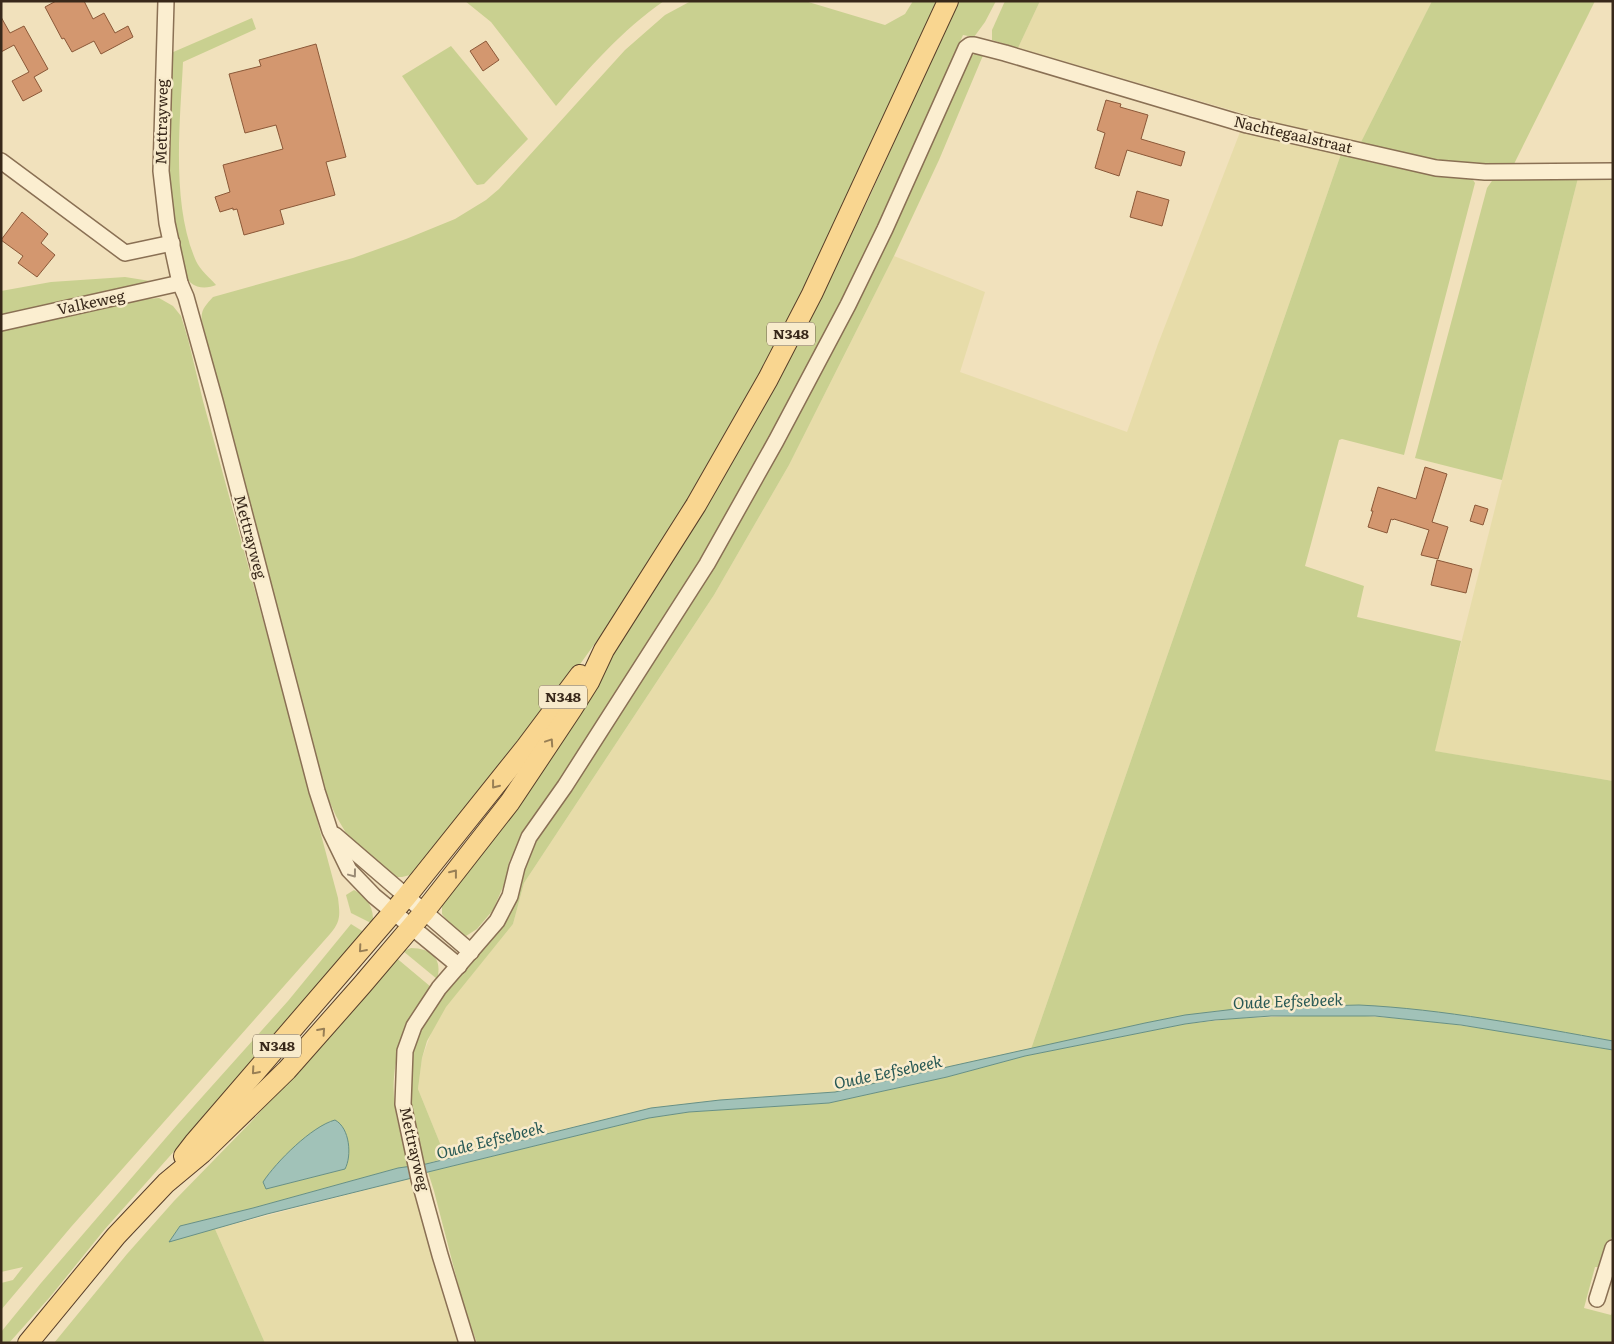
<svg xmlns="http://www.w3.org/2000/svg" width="1614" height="1344" viewBox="0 0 1614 1344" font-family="Literata,serif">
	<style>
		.farmland { fill: #e7dca9 }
		.green { fill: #c9d090; fill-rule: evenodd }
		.water { fill: #a1c2b8; stroke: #679085 }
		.building { fill: #d3976f; stroke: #8b5838 }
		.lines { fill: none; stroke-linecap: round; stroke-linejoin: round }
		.minor-casing { stroke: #8a7054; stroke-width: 18 }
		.major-casing { stroke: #573e29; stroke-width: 22 }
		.minor { stroke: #fbeed0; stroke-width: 15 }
		.major { stroke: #f9d690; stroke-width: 20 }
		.oneway { stroke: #987f55 }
		.oneway2 { stroke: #9a8b75 }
		.labels { text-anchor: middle; stroke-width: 5; stroke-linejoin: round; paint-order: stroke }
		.shield { fill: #f8ebcc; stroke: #72624f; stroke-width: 1 }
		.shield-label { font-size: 14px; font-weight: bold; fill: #38281a }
		.street-label { font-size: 15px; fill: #38281a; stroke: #f8ebcc }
		.water-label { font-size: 16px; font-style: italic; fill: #285955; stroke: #f8ebcc }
	</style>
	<rect width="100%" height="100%" fill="#f1e1bc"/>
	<g class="farmland">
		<path d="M1040 1H1432L1359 146 1272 122 1018 48Z"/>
		<path d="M1242 127 1341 154 1031 1049 835 1092 720 1100 651 1108 446 1158 418 1089 422 1058 433 1028 445 1007 513 924 524 883 714 595 789 465 894 256 985 292 960 372 1127 432 1158 344Z"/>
		<path d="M1578 178H1613V781L1434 751Z"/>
		<path d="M412 1178 462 1343H265L215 1229Z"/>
	</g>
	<g class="green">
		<path d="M465 1H664C622 30 589 68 556 106L491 22Z"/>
		<path d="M691 1H805L885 25 905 14 913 1H938C886 117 834 232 776 345 734 425 687 504 638 580 571 684 492 779 414 874L402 877H395L349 838 336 816 323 787 237 462 202 321C200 310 206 305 213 297L353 258 406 239 455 219 486 200 499 189 625 50 665 15Z"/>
		<path d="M958 1H996L985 22 974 37 963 35 880 224 809 368 724 520 655 633 572 762 519 842 509 862 506 880 493 910 477 929 466 936 455 930 442 914V905L604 668 681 548 830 278 869 198Z"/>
		<path d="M1005 1H1040L1018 48 992 40V30Z"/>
		<path d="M1432 1H1595L1513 166 1458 163 1359 146Z"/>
		<path d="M252 18 256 29 183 62C180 124 171 204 196 261 200 270 210 278 216 285 209 288 198 289 191 283 183 277 182 265 180 255 164 189 169 121 171 53Z"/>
		<path d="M451 46 528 139 484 184 477 185 474 182 402 76Z"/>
		<path d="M976 53H984L939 160 894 256 789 465 714 595 524 883 513 924 446 1007 427 1041 422 1058 418 1089 446 1158 422 1165 410 1106V1068L416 1039 421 1028 444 993 475 955 533 843 702 583 786 441 865 286 968 59Z"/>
		<path d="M1341 154C1383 166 1428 176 1471 177L1475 183 1404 455 1342 439 1339 440 1305 566 1364 586 1357 617 1461 641 1435 751 1613 781V1041L1460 1015 1359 1005 1274 1007 1216 1011 1145 1023 1031 1049Z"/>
		<path d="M1494 178H1578L1502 480 1415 458 1487 188Z"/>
		<path d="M125 277 150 281 1 315V291L51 282Z"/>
		<path d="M159 298 173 306 181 316 188 339 203 401 283 693 338 898C340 915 341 921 330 934L71 1227 1 1310V1283L13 1280 23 1267 1 1272V330L136 300Z"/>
		<path d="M354 890C368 897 374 908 373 924L351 913 346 895Z"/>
		<path d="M351 924 367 934 105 1229 50 1297 9 1343H1V1332L41 1283 177 1125 288 1001Z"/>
		<path d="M411 948C431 948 443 959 437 979L403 951Z"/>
		<path d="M394 956 431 987C426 996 419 1003 413 1012 408 1021 405 1031 402 1040 385 1090 397 1120 410 1168H398L253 1208 180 1226 170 1241 215 1229 265 1343H54L127 1254 174 1201 250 1123 363 999ZM330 1121 345 1169 266 1189 263 1182C280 1157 305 1137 330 1121Z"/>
		<path d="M1336 1015C1430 1017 1521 1034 1613 1050V1234L1599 1267H1595L1584 1308 1611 1315 1613 1311V1343H477L464 1307 434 1191 428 1172 649 1118 689 1112 829 1103 947 1077 1025 1056 1185 1024 1239 1018Z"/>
	</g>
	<g class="water">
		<path d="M1359 1005C1444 1009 1529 1026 1613 1041V1050L1461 1025 1375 1016H1271L1215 1020 1185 1024 1025 1056 947 1077 829 1103 689 1112 649 1118 428 1172 412 1178 267 1214 169 1242 180 1226 253 1208 398 1168 426 1164 651 1108 720 1100 835 1092 1145 1023 1185 1015 1244 1008Z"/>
		<path d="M335 1120C350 1128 352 1156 345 1169L266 1189 263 1182C276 1162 312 1126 335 1120Z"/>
	</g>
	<g class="building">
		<path d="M56 1H84L93 19 104 13 115 33 128 26 133 37 101 54 94 41 72 52 64 38 62 39 45 7Z"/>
		<path d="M1 17 10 33 24 26 48 69 34 77 42 91 23 101 12 81 29 72 14 45 1 52Z"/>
		<path d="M486 41 499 60 483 71 470 51Z"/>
		<path d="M316 44 346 157 326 162 335 195 280 210 284 224 244 235 237 209 233 210V208L220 212 215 197 230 192 223 165 283 149 276 125 245 133 229 74 261 66 259 60Z"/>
		<path d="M1106 100 1121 104 1120 107 1148 115 1141 139 1185 152 1181 166 1127 150 1119 176 1095 168 1105 133 1097 130Z"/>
		<path d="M1137 191 1169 200 1162 226 1130 217Z"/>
		<path d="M22 212 48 234 41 243 55 255 37 277 18 263 23 256 1 240Z"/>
		<path d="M1425 467 1447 474 1432 522 1448 527 1438 559 1421 555 1429 530 1394 519 1393 520 1391 519 1387 533 1368 527 1373 511H1371L1378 487 1416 499Z"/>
		<path d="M1475 505 1488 509 1483 525 1470 521Z"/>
		<path d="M1437 560 1472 569 1466 593 1431 585Z"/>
	</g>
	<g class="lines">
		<defs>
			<g id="minor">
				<path d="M166 1 161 171 167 223 180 283 186 297 215 401 317 791 330 831 349 870 374 896 459 966"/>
				<path d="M1 161 125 253 172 243"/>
				<path d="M1 323 180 283"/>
				<path d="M335 835 471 952"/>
				<path d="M1597 1299 1613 1248"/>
				<path d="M467 1343 440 1255 419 1179 403 1104 405 1051 414 1026 439 988 497 921 510 896 517 867 529 837 565 786 707 564 776 441 848 305 885 229 966 48 970 45H974L1005 53 1247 125 1436 168 1485 172 1613 171"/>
			</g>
			<g id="major">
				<path d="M184 1156 194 1143 406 897 526 747 580 675"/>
				<path d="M28 1343 116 1236 166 1183 202 1153 287 1070 362 985 424 912 510 802 572 709 589 682 604 650 696 505 768 379 812 294 948 1"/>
			</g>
		</defs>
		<use href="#minor" class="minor-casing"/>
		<use href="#major" class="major-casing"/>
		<use href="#minor" class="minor"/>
		<use href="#major" class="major"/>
	</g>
	<defs><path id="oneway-chevron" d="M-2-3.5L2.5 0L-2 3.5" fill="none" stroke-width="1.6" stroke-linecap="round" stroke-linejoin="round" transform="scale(1.25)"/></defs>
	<g class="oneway">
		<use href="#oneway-chevron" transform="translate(550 742) rotate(-56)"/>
		<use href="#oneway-chevron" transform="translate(495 785) rotate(128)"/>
		<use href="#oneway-chevron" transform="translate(454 873) rotate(-52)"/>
		<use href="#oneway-chevron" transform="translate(362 949) rotate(131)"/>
		<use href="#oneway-chevron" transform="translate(322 1031) rotate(-48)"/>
		<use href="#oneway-chevron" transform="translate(255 1071) rotate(131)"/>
	</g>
	<use class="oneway2" href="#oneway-chevron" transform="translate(353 874) rotate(53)"/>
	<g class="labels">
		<g class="shield">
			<rect x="767" y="322.5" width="48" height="23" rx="4"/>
			<rect x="539" y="685.5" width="48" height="23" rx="4"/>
			<rect x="253" y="1034.5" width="48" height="23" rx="4"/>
		</g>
		<g class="shield-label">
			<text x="791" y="339">N348</text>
			<text x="563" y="702">N348</text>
			<text x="277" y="1051">N348</text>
		</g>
		<g class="street-label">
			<text transform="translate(162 122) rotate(-89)" y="5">Mettrayweg</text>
			<text transform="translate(1293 135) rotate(13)" y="5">Nachtegaalstraat</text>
			<text transform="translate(91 303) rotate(-12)" y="5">Valkeweg</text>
			<text transform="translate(250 537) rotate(75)" y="5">Mettrayweg</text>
			<text transform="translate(414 1149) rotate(77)" y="5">Mettrayweg</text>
		</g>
		<g class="water-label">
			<text transform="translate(1288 1001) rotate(-2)" y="6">Oude Eefsebeek</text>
			<text transform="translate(888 1072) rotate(-12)" y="6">Oude Eefsebeek</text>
			<text transform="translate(490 1140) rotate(-14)" y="6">Oude Eefsebeek</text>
		</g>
	</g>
	<rect width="1614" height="1344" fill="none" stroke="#38281a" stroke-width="5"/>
</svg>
